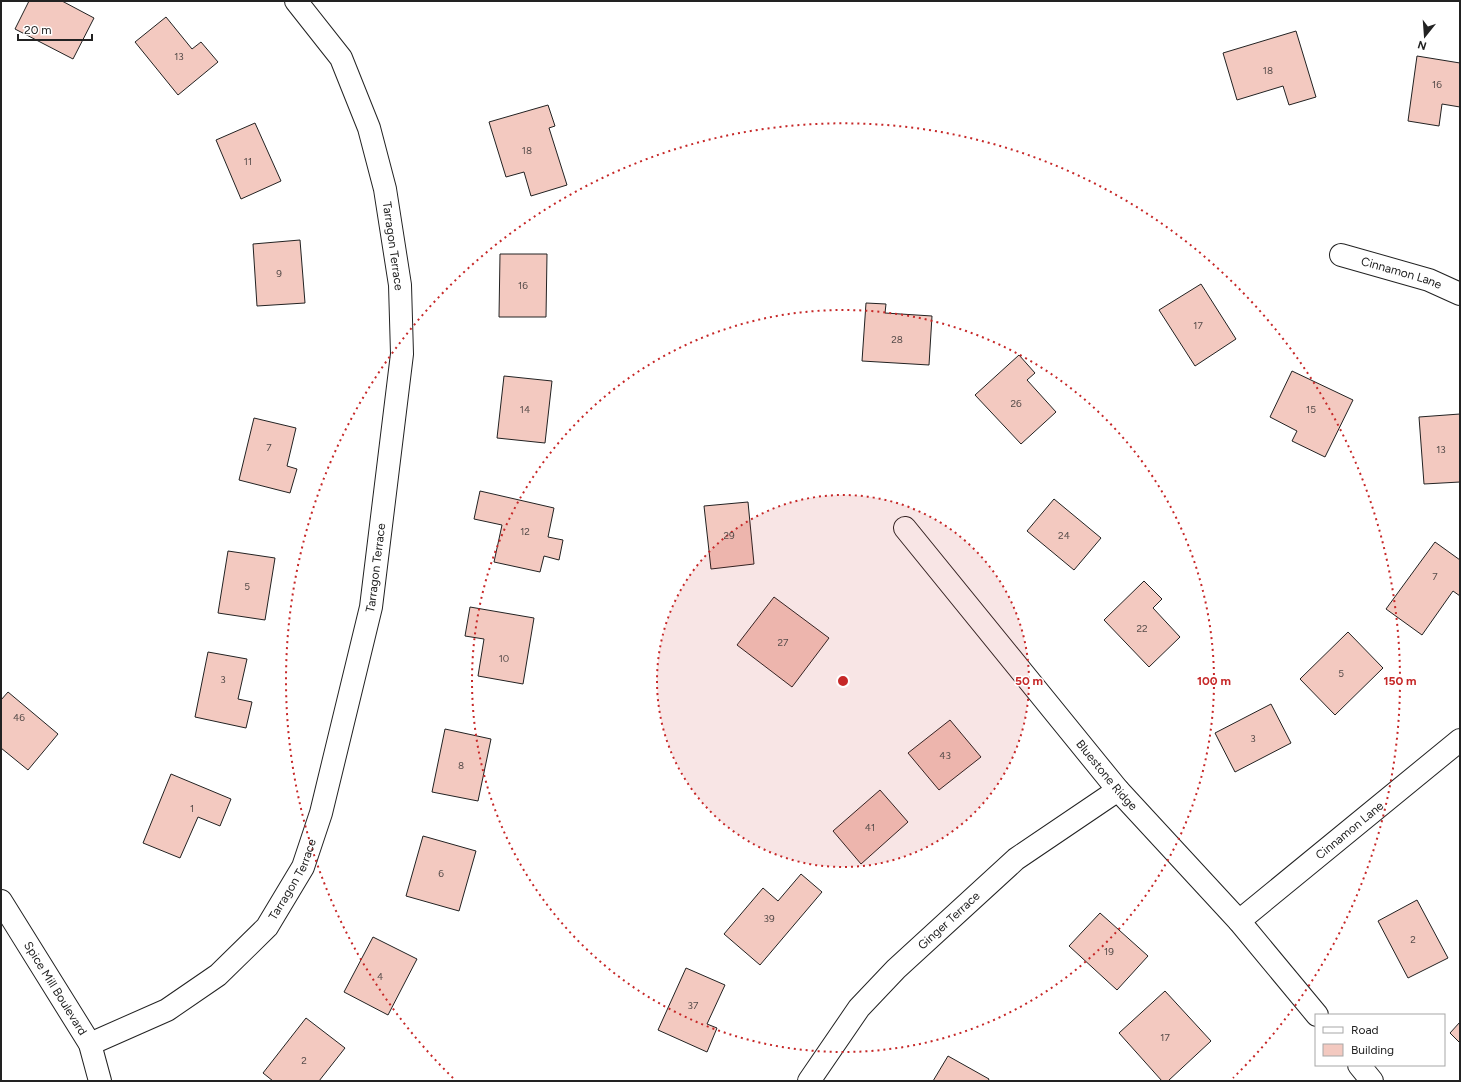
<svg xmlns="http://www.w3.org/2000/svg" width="1461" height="1082" viewBox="0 0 1461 1082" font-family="Figtree,sans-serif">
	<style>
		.building { fill: #f3c9c0; stroke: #222 }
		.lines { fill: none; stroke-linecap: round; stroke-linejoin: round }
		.street-casing { stroke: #222; stroke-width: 24 }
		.street { stroke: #fff; stroke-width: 22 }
		.ring { fill: none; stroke: #c62828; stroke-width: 2; stroke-dasharray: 2 4 }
		.labels { text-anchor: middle; stroke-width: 3; stroke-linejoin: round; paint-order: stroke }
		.number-label { font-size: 10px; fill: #564c4a }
		.street-label { font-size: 12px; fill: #222; stroke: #fff }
		.centre { fill: #c62828; stroke: #fff; stroke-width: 2 }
		.ring-label { font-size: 12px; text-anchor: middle; font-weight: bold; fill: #c62828; stroke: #fff; stroke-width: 3; stroke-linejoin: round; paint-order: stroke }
	</style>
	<rect width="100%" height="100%" fill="#fff"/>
	<g class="building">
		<path d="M29 1H62L94 18 73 59 15 29Z"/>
		<path d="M166 17 192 49 201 42 218 62 178 95 135 42Z"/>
		<path d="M1296 31 1316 97 1289 105 1283 86 1237 100 1223 53Z"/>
		<path d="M1417 56 1460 63V107L1442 104 1439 126 1408 121Z"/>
		<path d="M548 105 555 126 549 128 567 185 531 196 524 172 506 177 489 122Z"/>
		<path d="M255 123 281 181 241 199 216 140Z"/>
		<path d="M300 240 305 303 257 306 253 244Z"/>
		<path d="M500 254H547L546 317H499Z"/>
		<path d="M1201 284 1236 339 1195 366 1159 310Z"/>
		<path d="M866 303 886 304 885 313 932 316 929 365 862 361Z"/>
		<path d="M1019 355 1035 373 1027 380 1056 412 1021 444 975 395Z"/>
		<path d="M1292 371 1353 400 1325 457 1292 441 1297 431 1270 417Z"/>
		<path d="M504 376 552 381 545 443 497 438Z"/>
		<path d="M1460 414V482L1424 484 1419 417Z"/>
		<path d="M254 418 296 428 287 466 297 469 290 493 239 480Z"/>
		<path d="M480 491 554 508 548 537 563 540 559 560 544 556 540 572 494 562 502 525 474 519Z"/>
		<path d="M1054 499 1101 538 1074 570 1027 531Z"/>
		<path d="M748 502 754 564 711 569 704 506Z"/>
		<path d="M1435 542 1460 560V596L1453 591 1422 635 1386 609Z"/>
		<path d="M228 551 275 558 265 620 218 613Z"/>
		<path d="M1144 581 1162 599 1153 608 1180 637 1149 667 1104 620Z"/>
		<path d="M774 597 829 638 792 687 737 645Z"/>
		<path d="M470 607 534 618 523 684 478 676 484 639 465 636Z"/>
		<path d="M1348 632 1383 668 1335 715 1300 679Z"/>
		<path d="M208 652 247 659 238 699 252 702 246 728 195 717Z"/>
		<path d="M8 692 58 734 28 770 1 748V700Z"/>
		<path d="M1271 704 1291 743 1235 772 1215 733Z"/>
		<path d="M950 720 981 757 939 790 908 753Z"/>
		<path d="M445 729 491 739 478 801 432 792Z"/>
		<path d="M171 774 231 799 220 826 198 817 180 858 143 843Z"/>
		<path d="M880 790 908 822 861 864 833 831Z"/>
		<path d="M423 836 476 851 459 911 406 896Z"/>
		<path d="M801 874 822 892 760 965 724 934 763 888 778 901Z"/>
		<path d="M1417 900 1448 958 1408 978 1378 921Z"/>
		<path d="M1100 913 1148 956 1117 990 1069 946Z"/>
		<path d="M373 937 417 959 388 1015 344 992Z"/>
		<path d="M686 968 725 985 707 1024 717 1028 707 1052 658 1030Z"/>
		<path d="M1165 991 1211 1041 1168 1081H1162L1119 1033Z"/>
		<path d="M306 1018 345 1048 319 1081H273L263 1073Z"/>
		<path d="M1460 1022V1043L1450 1033Z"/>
		<path d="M948 1056 989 1079 988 1081H933Z"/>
	</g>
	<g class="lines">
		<defs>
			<g id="street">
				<path id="s1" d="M1341 255 1429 280 1460 294"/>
				<path id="s2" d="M905 528 1118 790 1239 921 1317 1015"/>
				<path id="s3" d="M1 901 90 1044 100 1081"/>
				<path id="s4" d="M1239 921 1460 740"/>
				<path id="s5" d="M90 1044 167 1010 218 975 267 927 303 867 321 813 371 607 402 354 400 285 385 189 369 128 341 58 296 1"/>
				<path d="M1359 1065 1372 1081"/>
				<path id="s6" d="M809 1081 859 1008 896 969 1016 859 1118 790"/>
			</g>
		</defs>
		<use href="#street" class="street-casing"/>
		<use href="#street" class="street"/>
	</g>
	<circle cx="843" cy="681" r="186" fill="#c62828" fill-opacity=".12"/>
	<g class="ring">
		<circle cx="843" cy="681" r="186"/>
		<circle cx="843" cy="681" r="371"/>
		<path d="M453 1078A557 557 0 1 1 1233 1078"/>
	</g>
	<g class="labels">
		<g class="number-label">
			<text x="179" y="60">13</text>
			<text x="1268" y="74">18</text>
			<text x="1437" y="88">16</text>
			<text x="527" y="154">18</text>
			<text x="248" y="165">11</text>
			<text x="279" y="277">9</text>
			<text x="523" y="289">16</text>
			<text x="1198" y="329">17</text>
			<text x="897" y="343">28</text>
			<text x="1016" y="407">26</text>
			<text x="525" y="413">14</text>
			<text x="1311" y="413">15</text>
			<text x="269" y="451">7</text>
			<text x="1441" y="453">13</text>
			<text x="525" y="535">12</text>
			<text x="729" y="539">29</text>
			<text x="1064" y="539">24</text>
			<text x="1435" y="580">7</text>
			<text x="247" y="590">5</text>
			<text x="1142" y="632">22</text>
			<text x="783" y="646">27</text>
			<text x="504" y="662">10</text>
			<text x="1341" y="677">5</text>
			<text x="223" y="683">3</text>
			<text x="19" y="721">46</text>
			<text x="1253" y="742">3</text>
			<text x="945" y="759">43</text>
			<text x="461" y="769">8</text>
			<text x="192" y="812">1</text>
			<text x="870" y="831">41</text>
			<text x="441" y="877">6</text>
			<text x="769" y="922">39</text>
			<text x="1413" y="943">2</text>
			<text x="1109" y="955">19</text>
			<text x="380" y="980">4</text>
			<text x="693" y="1009">37</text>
			<text x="1165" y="1041">17</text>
			<text x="304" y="1064">2</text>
		</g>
		<g class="street-label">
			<text transform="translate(393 246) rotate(82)" y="4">Tarragon Terrace</text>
			<text dy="4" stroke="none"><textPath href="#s1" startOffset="63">Cinnamon Lane</textPath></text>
			<text dy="4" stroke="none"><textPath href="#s5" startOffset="593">Tarragon Terrace</textPath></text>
			<text dy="4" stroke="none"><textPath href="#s2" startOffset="319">Bluestone Ridge</textPath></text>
			<text dy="4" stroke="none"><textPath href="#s4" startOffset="143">Cinnamon Lane</textPath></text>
			<text dy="4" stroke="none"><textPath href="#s5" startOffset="269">Tarragon Terrace</textPath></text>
			<text dy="4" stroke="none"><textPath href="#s6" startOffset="214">Ginger Terrace</textPath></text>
			<text dy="4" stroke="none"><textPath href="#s3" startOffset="103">Spice Mill Boulevard</textPath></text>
		</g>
	</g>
	<circle cx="843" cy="681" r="6" class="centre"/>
	<g class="ring-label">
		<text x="1029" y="685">50 m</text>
		<text x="1214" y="685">100 m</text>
		<text x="1400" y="685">150 m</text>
	</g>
	<rect width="1461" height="1082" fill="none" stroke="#222222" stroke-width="4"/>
	<rect x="1315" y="1014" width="130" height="52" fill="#ffffff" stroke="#a7a7a7"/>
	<rect x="1323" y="1027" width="20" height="6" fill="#ffffff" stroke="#a7a7a7"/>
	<text x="1351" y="1034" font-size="12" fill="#222222">Road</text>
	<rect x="1323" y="1044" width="20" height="12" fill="#f3c9c0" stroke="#a7a7a7"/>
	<text x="1351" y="1054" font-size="12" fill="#222222">Building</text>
	<g transform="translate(1425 36) rotate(197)" stroke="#ffffff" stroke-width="3" paint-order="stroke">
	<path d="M0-3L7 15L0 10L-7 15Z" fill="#222222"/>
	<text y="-6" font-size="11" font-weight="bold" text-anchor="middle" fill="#222222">N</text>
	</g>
	<path d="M18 34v6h74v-6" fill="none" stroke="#222222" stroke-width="2"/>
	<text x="24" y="34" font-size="12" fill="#222222" stroke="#ffffff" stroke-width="3" paint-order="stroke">20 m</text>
</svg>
